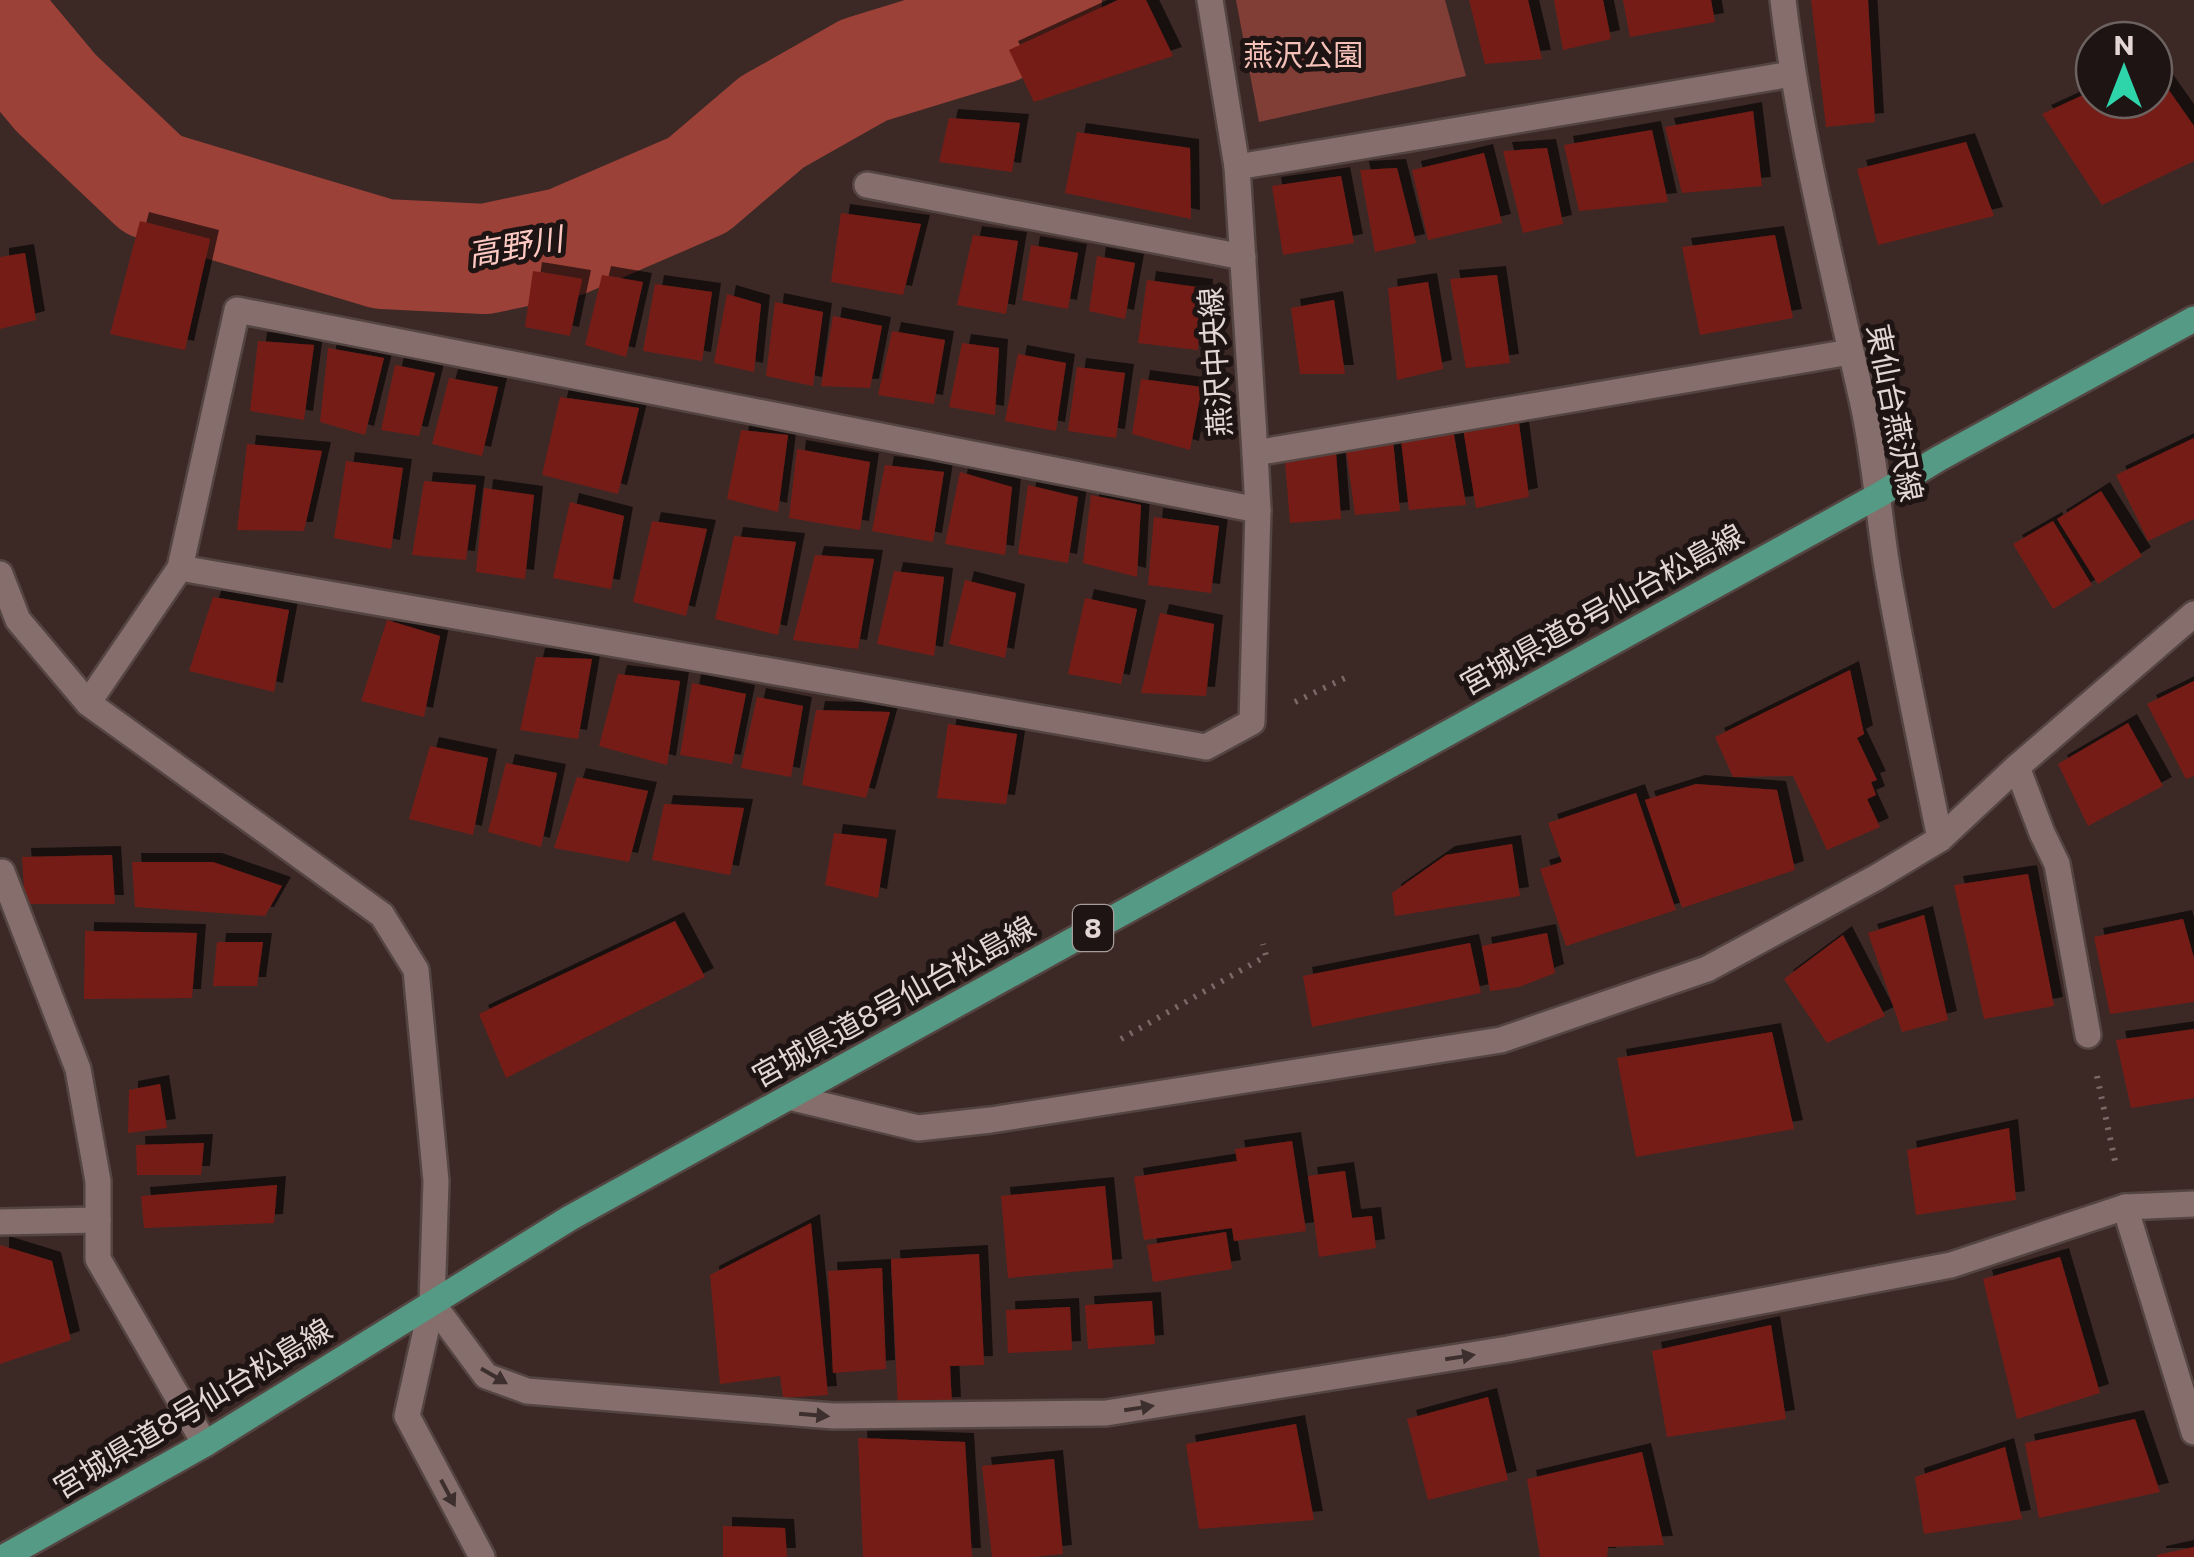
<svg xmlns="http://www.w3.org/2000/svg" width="2194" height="1557" viewBox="0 0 2194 1557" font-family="Commissioner,'Noto Sans JP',sans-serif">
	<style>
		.green { fill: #813e37 }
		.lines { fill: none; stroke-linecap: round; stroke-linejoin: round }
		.river { stroke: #9c4138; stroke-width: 110 }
		.building { fill: #751d17; filter: url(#shadow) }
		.service-casing { stroke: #544542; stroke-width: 30 }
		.minor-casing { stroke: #544542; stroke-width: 30 }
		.primary-casing { stroke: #544542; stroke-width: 30 }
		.path { stroke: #796866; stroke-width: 6; stroke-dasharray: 2.5 8; stroke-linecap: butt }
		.service { stroke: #856e6b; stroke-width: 25 }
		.minor { stroke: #856e6b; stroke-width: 25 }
		.primary { stroke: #549a84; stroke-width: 25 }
		.oneway { fill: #3c2f2d }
		.labels { text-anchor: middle; stroke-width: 10; stroke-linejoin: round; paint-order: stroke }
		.shield { fill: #1d1413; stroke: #a89c9a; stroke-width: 2.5 }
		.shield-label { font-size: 28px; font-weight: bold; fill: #e3d6d4 }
		.park-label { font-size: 30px; fill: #f4c0b8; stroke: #1d1413 }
		.street-label { font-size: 30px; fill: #e3d6d4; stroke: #1d1413 }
		.water-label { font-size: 32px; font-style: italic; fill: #fec9c2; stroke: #1d1413 }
	</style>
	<defs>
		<filter id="shadow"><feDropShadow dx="9" dy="-9" stdDeviation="0" flood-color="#0009"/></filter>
	</defs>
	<rect width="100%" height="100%" fill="#3c2926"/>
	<path class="green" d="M1236 0H1445L1466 76 1259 122Z"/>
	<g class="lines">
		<path class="river" d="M0 26 56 93 153 185 383 254 485 259 566 242 698 185 772 122 864 70 995 30 1047 0"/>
	</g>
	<g class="building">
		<path d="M1118 0H1146L1173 56 1034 102 1009 50Z"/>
		<path d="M1469 0H1528L1542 59 1485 64Z"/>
		<path d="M1554 0H1603L1611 39 1563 50Z"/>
		<path d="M1623 0H1711L1715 22 1630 37Z"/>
		<path d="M1811 0H1868L1875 122 1826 127Z"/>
		<path d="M2154 69 2194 126V161L2102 205 2042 114 2094 90V100H2154Z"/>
		<path d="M1753 111 1762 186 1682 193 1665 127Z"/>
		<path d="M949 118 1020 123 1012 172 939 162Z"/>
		<path d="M1652 130 1668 202 1579 211 1564 145Z"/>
		<path d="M1077 132 1190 148 1191 219 1065 193Z"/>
		<path d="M1966 142 1994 216 1878 245 1857 169Z"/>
		<path d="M1547 148 1563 224 1523 233 1503 151Z"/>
		<path d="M1484 153 1502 223 1428 240 1412 170Z"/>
		<path d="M1397 168 1416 243 1375 252 1360 170Z"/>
		<path d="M1341 176 1354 243 1283 255 1272 186Z"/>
		<path d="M841 213 921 224 903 295 831 282Z"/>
		<path d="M140 221 210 239 185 350 110 334Z"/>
		<path d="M973 235 1018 241 1006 314 957 305Z"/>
		<path d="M1775 235 1793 318 1700 335 1682 247Z"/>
		<path d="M1031 245 1078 253 1068 309 1022 300Z"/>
		<path d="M25 253 36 320 0 329V257Z"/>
		<path d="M1097 256 1135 263 1125 319 1089 311Z"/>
		<path d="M533 271 582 279 570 336 525 327Z"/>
		<path d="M602 275 643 282 626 357 585 345Z"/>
		<path d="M1497 275 1510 363 1466 368 1450 279Z"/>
		<path d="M1147 280 1204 288 1198 350 1138 343Z"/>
		<path d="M1428 282 1443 369 1397 380 1388 288Z"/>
		<path d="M655 284 712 292 702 361 643 351Z"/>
		<path d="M727 294 761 304 754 372 714 363Z"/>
		<path d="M1334 300 1345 374H1300L1291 308Z"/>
		<path d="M775 302 823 312 813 386 766 376Z"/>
		<path d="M833 316 882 326 870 388 821 386Z"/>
		<path d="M892 331 945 340 934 404 878 395Z"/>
		<path d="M258 341 314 345 304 420 250 411Z"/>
		<path d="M962 343 999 348 995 415 949 407Z"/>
		<path d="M328 348 384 358 365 435 320 422Z"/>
		<path d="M1018 354 1066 363 1056 431 1005 421Z"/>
		<path d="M395 365 435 373 419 436 381 430Z"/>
		<path d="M1077 367 1125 373 1116 438 1068 431Z"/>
		<path d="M449 378 498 387 482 456 432 444Z"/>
		<path d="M1141 379 1202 387 1190 450 1132 434Z"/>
		<path d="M560 397 639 408 618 494 542 475Z"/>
		<path d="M1519 423 1529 497 1476 508 1463 428Z"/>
		<path d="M1453 429 1466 505 1409 510 1401 439Z"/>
		<path d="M741 430 788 435 778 512 727 499Z"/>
		<path d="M2194 438V519L2148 541 2116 475Z"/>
		<path d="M1393 440 1400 511 1355 515 1346 449Z"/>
		<path d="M247 444 322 451 304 531 237 530Z"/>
		<path d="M797 449 870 462 860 530 789 518Z"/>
		<path d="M1336 453 1341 519 1290 523 1285 461Z"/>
		<path d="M346 461 403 468 391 549 334 538Z"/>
		<path d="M885 465 944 472 933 542 872 531Z"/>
		<path d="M960 472 1012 487 1005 555 945 544Z"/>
		<path d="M424 481 476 485 466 560 412 555Z"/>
		<path d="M1028 485 1078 497 1068 563 1018 554Z"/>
		<path d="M484 488 534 495 525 579 476 572Z"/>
		<path d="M2101 491 2142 556 2098 584 2057 519Z"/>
		<path d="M1091 495 1141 505 1137 577 1083 563Z"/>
		<path d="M570 502 624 516 611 589 553 578Z"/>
		<path d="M1154 517 1219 526 1211 593 1148 585Z"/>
		<path d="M652 521 707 529 686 616 633 602Z"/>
		<path d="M2053 521 2092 585 2053 609 2013 544Z"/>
		<path d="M734 536 796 542 778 635 715 619Z"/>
		<path d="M815 555 874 559 858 649 793 640Z"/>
		<path d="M894 571 944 577 934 656 877 644Z"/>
		<path d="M965 580 1016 593 1005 658 949 644Z"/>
		<path d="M213 597 289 610 274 692 189 671Z"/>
		<path d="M1085 598 1137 609 1121 684 1068 674Z"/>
		<path d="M1160 613 1214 624 1206 696 1141 693Z"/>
		<path d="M387 620 440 636 424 717 361 701Z"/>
		<path d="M536 657 592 659 578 739 520 730Z"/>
		<path d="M1850 670 1864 734 1857 738 1877 780 1871 782 1876 795 1867 799 1880 827 1827 850 1793 776 1733 777 1715 737Z"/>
		<path d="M618 674 680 681 667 765 599 746Z"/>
		<path d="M2194 681V776L2186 779 2147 704Z"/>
		<path d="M692 683 746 694 732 764 680 755Z"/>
		<path d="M757 697 803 706 791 777 741 768Z"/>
		<path d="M816 710 890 712 866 798 802 785Z"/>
		<path d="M2128 723 2163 786 2088 826 2058 764Z"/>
		<path d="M948 724 1017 734 1006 804 937 798Z"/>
		<path d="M430 746 488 758 473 835 409 819Z"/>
		<path d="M506 763 557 773 541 847 488 832Z"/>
		<path d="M577 777 648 791 629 862 554 848Z"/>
		<path d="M1696 784 1777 790 1795 870 1682 908 1645 800Z"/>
		<path d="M1636 793 1676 910 1566 946 1540 869 1562 862 1548 823Z"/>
		<path d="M664 804 744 808 730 875 652 860Z"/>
		<path d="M834 833 887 839 878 898 825 885Z"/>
		<path d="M1512 844 1520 896 1395 916 1392 893 1446 855Z"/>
		<path d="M112 855 115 904H25L22 857Z"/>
		<path d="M132 862H213L282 886 265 916 135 907Z"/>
		<path d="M2028 874 2054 1006 1984 1019 1954 885Z"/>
		<path d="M1924 915 1948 1020 1902 1032 1868 933Z"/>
		<path d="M2183 919 2194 958V1002L2110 1014 2094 937Z"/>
		<path d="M675 921 705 977 506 1078 479 1014Z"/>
		<path d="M85 931 197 933 192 998 84 999Z"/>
		<path d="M1547 933 1555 973 1519 987 1490 991 1482 946Z"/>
		<path d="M1843 935 1885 1016 1827 1043 1784 979Z"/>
		<path d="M217 942H263L257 986H213Z"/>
		<path d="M1470 943 1481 993 1312 1027 1303 976Z"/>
		<path d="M2194 1029V1098L2131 1108 2116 1040Z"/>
		<path d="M1772 1032 1794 1129 1636 1157 1617 1058Z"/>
		<path d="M160 1084 167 1128 128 1133 129 1090Z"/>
		<path d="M2009 1128 2016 1200 1916 1215 1907 1150Z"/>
		<path d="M1292 1141 1306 1231 1234 1241 1232 1228 1144 1240 1134 1177 1237 1161 1235 1149Z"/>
		<path d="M204 1143 201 1175H137L136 1145Z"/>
		<path d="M1345 1171 1352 1218 1372 1216 1376 1248 1319 1257 1308 1176Z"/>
		<path d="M277 1185 274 1223 144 1228 141 1196Z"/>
		<path d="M1105 1186 1113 1268 1008 1278 1001 1196Z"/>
		<path d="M811 1223 828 1395 783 1398 780 1376 720 1384 710 1275Z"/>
		<path d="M1226 1232 1232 1269 1153 1282 1147 1245Z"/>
		<path d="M0 1245 52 1261 71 1340 0 1364Z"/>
		<path d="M979 1254 984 1365 950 1366 952 1406 898 1408 891 1259Z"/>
		<path d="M2060 1257 2100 1393 2017 1419 1983 1279Z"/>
		<path d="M882 1268 886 1369 833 1373 828 1271Z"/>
		<path d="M1152 1301 1155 1344 1088 1349 1085 1305Z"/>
		<path d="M1070 1307 1072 1350 1008 1353 1006 1310Z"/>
		<path d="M1771 1325 1786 1419 1667 1437 1652 1351Z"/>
		<path d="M1488 1397 1508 1480 1428 1500 1407 1419Z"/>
		<path d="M2135 1419 2160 1492 2039 1518 2025 1443Z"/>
		<path d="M1296 1424 1314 1520 1199 1529 1186 1444Z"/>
		<path d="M858 1438 965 1442 972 1557H863Z"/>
		<path d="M2005 1447 2022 1519 1924 1534 1915 1477Z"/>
		<path d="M1642 1452 1664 1545 1608 1547 1607 1557H1540L1527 1479Z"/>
		<path d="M1054 1459 1063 1554 1034 1557H992L982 1466Z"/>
		<path d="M723 1526 785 1528 787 1557H723Z"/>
		<path d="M2194 1547V1557H2157V1555Z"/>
	</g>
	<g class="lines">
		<defs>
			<g id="service">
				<path d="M2 872 78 1069 98 1181V1259L205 1444"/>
				<path d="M0 1222 98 1220"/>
			</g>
			<g id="minor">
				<path d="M1783 0C1799 136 1833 270 1863 404 1876 464 1879 525 1890 585 1905 670 1923 754 1940 839"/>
				<path d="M1237 167 1792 74"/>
				<path d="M867 185 1243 257"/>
				<path d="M1255 453 1850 352"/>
				<path d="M180 568 1206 747 1252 722 1258 510 1255 453 1237 167 1210 0"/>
				<path d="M0 574 18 620 88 703 382 915 416 970 436 1181 432 1303 407 1416 482 1557"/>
				<path d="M88 703 180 568 237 310 1258 510"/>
				<path d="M2017 767 2042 833 2057 864 2088 1035"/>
				<path d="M789 1097 918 1128 991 1120 1501 1040 1707 969 1877 877 1940 839 2017 767 2194 614"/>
				<path d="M2125 1207 2194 1432"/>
				<path d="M432 1303 486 1376 527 1391 833 1416 1106 1413 1508 1349 1951 1265 2125 1207 2194 1204"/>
			</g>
			<path id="primary" d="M4 1557 205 1444 570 1218 1879 495 1938 459 2194 319"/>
		</defs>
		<use href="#service" class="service-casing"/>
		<use href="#minor" class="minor-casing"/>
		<use href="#primary" class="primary-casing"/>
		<g class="path">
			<path d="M1295 702 1349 676"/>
			<path d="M1121 1039 1266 956 1263 944"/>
			<path d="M2097 1076 2116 1166"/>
		</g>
		<use href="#service" class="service"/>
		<use href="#minor" class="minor"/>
		<use href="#primary" class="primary"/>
	</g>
	<defs><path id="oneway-solid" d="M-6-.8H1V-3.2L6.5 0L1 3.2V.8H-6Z" transform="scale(2.5)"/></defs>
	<g class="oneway">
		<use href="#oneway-solid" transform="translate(1460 1357) rotate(-9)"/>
		<use href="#oneway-solid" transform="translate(494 1376) rotate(30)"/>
		<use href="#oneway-solid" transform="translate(1139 1408) rotate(-9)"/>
		<use href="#oneway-solid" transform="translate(814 1415) rotate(5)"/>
		<use href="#oneway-solid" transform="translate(448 1493) rotate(62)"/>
	</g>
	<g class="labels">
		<rect class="shield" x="1073" y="905" width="40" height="46" rx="8"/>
		<g class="shield-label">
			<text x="1093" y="938">8</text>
		</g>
		<g class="park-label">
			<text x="1303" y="66">燕沢公園</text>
		</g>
		<g class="street-label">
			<text transform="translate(1216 362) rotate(-94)" y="10">燕沢中央線</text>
			<text transform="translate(1894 413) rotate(79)" y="10">東仙台燕沢線</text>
			<text transform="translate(1602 610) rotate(-29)" y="10">宮城県道8号仙台松島線</text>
			<text transform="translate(894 1002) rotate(-29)" y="10">宮城県道8号仙台松島線</text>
			<text transform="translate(193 1409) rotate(-31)" y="10">宮城県道8号仙台松島線</text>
		</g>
		<g class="water-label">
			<text transform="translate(515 247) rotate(-10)" y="11">高野川</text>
		</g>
	</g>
	<g transform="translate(2124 70)"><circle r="48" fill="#1d1413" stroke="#6c6260" stroke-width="2.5"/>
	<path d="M0-8L18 38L0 25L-18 38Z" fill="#2ed4aa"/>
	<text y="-15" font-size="28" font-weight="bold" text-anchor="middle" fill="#e3d6d4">N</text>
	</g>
</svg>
